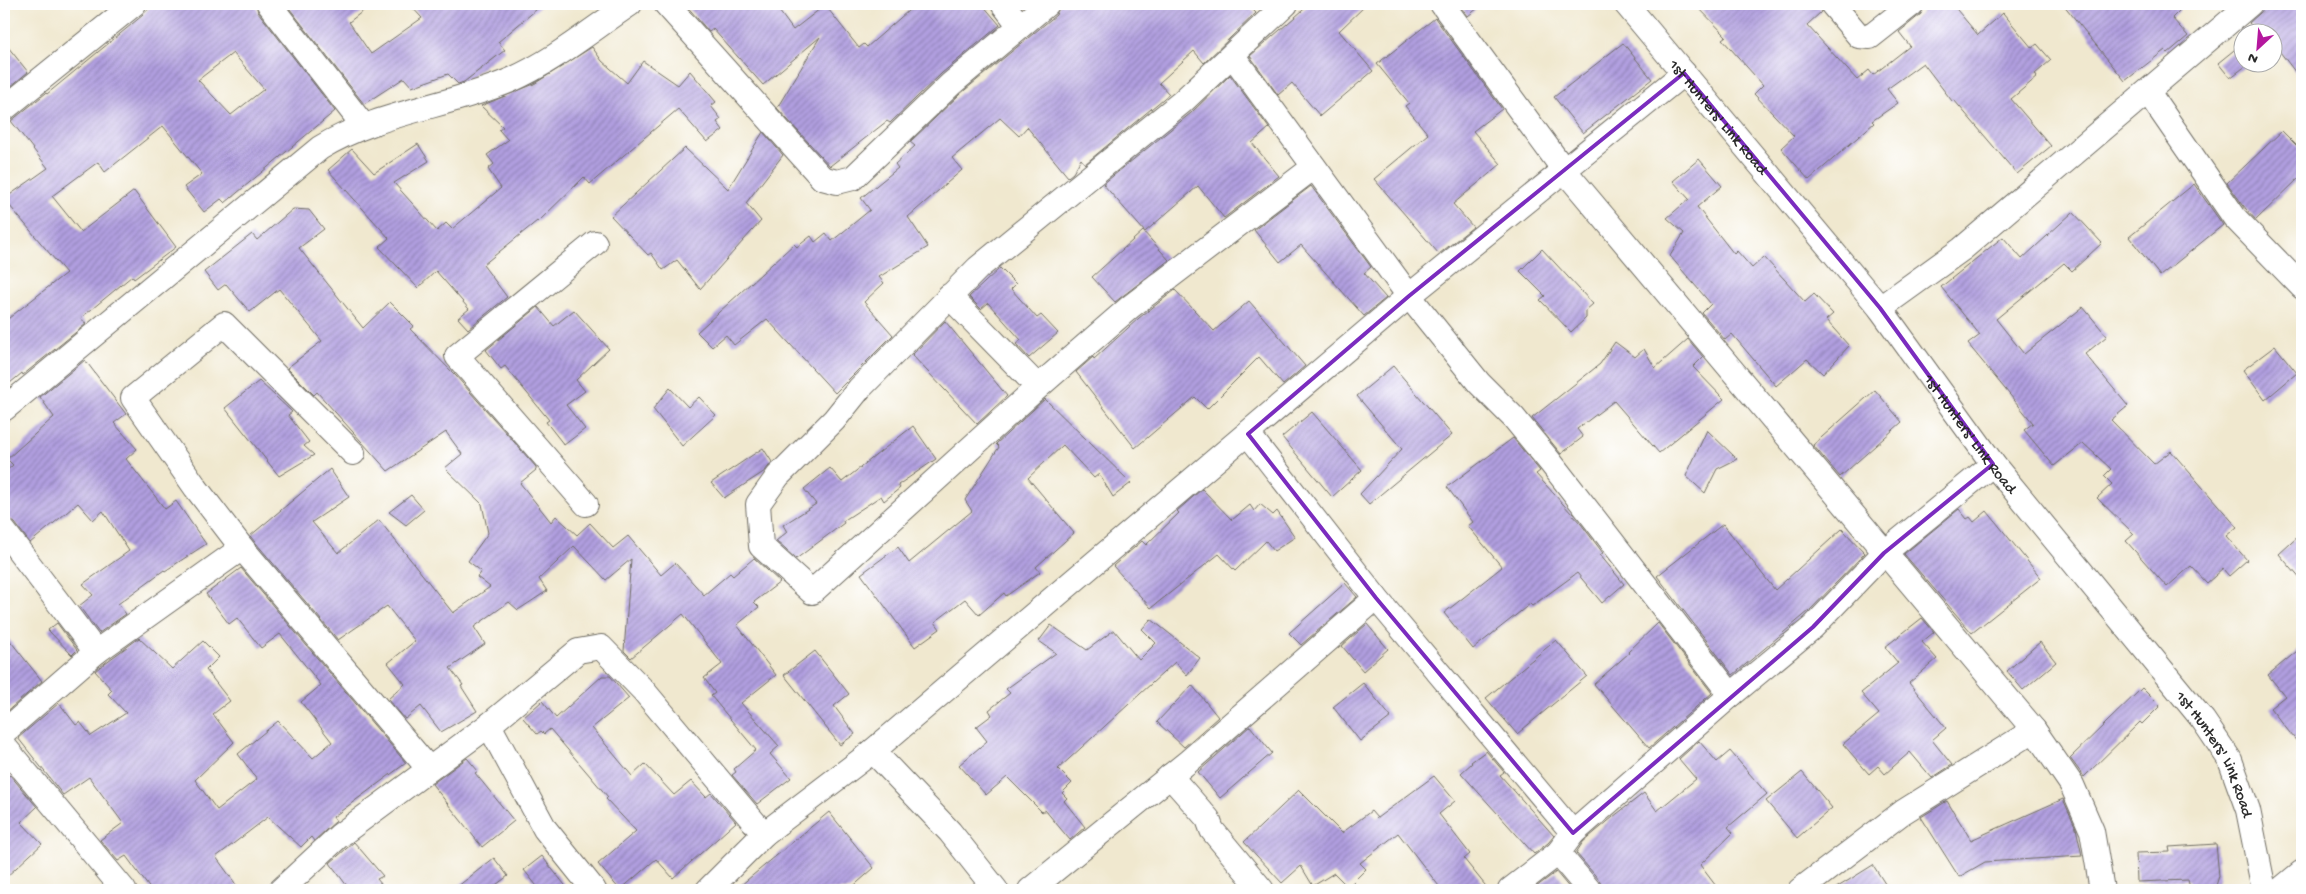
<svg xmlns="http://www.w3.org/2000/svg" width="2306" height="894" viewBox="0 0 2306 894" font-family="'Gochi Hand',sans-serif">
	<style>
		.building { fill: url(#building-hatch); fill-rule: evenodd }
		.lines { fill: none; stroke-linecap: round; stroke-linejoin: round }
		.street-casing { stroke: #706d64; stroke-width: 26 }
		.street { stroke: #fff; stroke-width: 24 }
		.marked { fill: none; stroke: #7b2cbf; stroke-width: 4; stroke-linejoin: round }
		.labels { text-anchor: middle; stroke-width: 4; stroke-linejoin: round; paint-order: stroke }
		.street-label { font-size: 16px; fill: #2b2b2b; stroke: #fff }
	</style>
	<defs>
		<pattern id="building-hatch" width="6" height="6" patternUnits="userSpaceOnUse" patternTransform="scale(1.25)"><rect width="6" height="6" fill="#b19fe0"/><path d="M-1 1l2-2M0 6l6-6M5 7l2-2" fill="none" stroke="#9082b6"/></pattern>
	</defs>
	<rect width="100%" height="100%" fill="#fff"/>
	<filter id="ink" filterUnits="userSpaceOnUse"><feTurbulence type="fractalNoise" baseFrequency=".02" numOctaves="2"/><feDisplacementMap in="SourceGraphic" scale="10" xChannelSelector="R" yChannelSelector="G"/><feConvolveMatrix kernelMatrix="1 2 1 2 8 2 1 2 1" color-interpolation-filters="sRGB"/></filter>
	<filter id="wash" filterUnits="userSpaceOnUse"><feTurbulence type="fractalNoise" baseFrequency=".0096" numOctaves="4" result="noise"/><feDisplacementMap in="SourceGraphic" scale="20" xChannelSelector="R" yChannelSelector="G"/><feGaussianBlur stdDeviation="1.12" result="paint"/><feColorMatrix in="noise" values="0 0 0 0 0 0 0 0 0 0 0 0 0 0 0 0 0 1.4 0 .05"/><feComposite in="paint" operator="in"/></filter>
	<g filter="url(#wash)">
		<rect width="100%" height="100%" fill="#f0e8cf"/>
		<g id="blocks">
			<g class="building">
				<path d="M153 4H256L258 12 335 111 225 203 221 199 204 212 184 187 202 174 163 126 105 172 98 162 52 196 81 232 134 191 176 247 134 279 132 276 81 318 86 324 23 375 22 373 4 388V322L66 273 4 199 48 168 11 121 46 93 47 94 143 15ZM233 53 264 89 231 115 198 80Z"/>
				<path d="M286 4H372L349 22 371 54 422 18 409 4H543L498 42 505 50 464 82 458 84 448 74 412 87 404 78 364 104Z"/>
				<path d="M685 4H774L793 30 825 5 859 48 864 44 867 47 916 4H982L1000 25 942 73 890 123 887 121 830 166 777 108 820 37 763 85 713 29 709 32Z"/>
				<path d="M1060 4H1247L1256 13 1204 63 1194 51 1159 83 1169 94 1085 164 1081 159 1073 173 1068 177 1027 127 1019 136 1000 118 952 158 962 170 908 217 928 247 879 277 884 283 864 302 893 335 835 393 767 319 734 345 726 335 712 347 697 332 794 244 797 247 811 236 815 242 826 233 832 241 870 210 861 198 898 168 895 164 915 146 910 142 960 94 1056 15Z"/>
				<path d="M1310 4H1367L1339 31 1373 71 1320 116 1292 83 1278 95 1250 56Z"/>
				<path d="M1459 4H1483L1468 16Z"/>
				<path d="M1695 4H1819L1821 12 1807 25 1857 80 1869 70 1873 75 1910 46 1899 32 1921 14 1925 4H1952L1978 35 2003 13 2032 48 2037 44 2051 60 2035 74 2037 77 2011 99 2051 146 2017 174 1954 100 1952 101 1923 63 1887 89 1898 103 1872 121 1874 123 1809 180 1781 148 1794 136 1754 94 1763 85 1722 39 1726 36Z"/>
				<path d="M2063 4H2186L2172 18 2188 36 2168 53 2165 50 2125 81Z"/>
				<path d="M2270 4H2302V81L2274 44V32H2256L2257 31 2249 23Z"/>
				<path d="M1435 18 1502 109 1473 131 1501 164 1453 204 1473 227 1439 254 1374 179 1428 134 1405 106 1409 103 1377 64Z"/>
				<path d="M4 42 28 72 4 92Z"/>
				<path d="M2244 42V62H2251L2230 78 2218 63Z"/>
				<path d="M1623 43 1652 79 1583 133 1554 97Z"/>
				<path d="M592 47 602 61 627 83 643 61 678 85 690 71 716 102 711 106 721 119 717 122 723 130 707 142 678 109 590 184 584 177 538 222 537 221 483 265 507 297 468 329 458 318 469 309 436 271 418 288 379 247 389 238 328 170 352 149 374 173 418 144 429 161 394 183 437 231 446 223 452 229 501 188 488 169 494 164 487 155 508 140 499 130 503 127 481 106 534 84Z"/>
				<path d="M1230 75 1269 128 1252 143 1279 176 1224 218 1198 186 1145 232 1103 184 1191 113Z"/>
				<path d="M2282 131 2302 151V175L2256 220 2246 209 2227 183Z"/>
				<path d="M763 132 783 155 746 203 761 221 700 289 677 260 663 270 651 253 648 255 611 216 685 148 728 189Z"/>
				<path d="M1699 159 1722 186 1697 207 1734 254 1737 251 1752 268 1764 257 1805 302 1814 294 1833 314 1826 320 1849 346 1823 374 1807 359 1776 386 1732 334 1725 340 1702 313 1711 304 1670 256 1684 233 1667 218 1689 199 1673 181Z"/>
				<path d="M2194 184 2223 225 2160 276 2129 237Z"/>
				<path d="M1311 186 1371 267 1364 273 1386 298 1364 316 1301 245 1280 262 1254 230Z"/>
				<path d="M293 209 309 210 324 229 299 248 363 328 390 302 414 326 410 329 456 376 536 467V470L520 483 551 522 556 516 577 535 590 523 613 548 628 536 661 575 675 563 704 595 730 573 733 576 754 558 780 582 754 602 759 607 737 625 776 675 741 703 779 746 770 754 791 778 757 804 732 775 736 772 734 769 756 750 711 696 715 693 704 678 722 664 683 614 631 658 624 651 631 559 606 580 574 546 539 579 547 591 518 610 509 602 474 627 485 644 450 668 463 685 461 686 477 711 441 732 421 706 405 719 388 699 405 684 388 663 415 641 387 606 338 640 250 536 330 469 349 497 312 522 338 553 379 520 453 613 490 587 477 577 481 571 468 561 488 533 482 504 445 468 462 454 446 432 388 471 317 392 314 395 287 368 322 341 279 289 250 312 226 284 218 290 204 272 252 234 257 240Z"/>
				<path d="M2073 212 2102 243 2072 271 2064 263 1996 319 2024 354 2083 307 2107 336 2085 354 2128 406 2111 420 2154 464 2171 451 2237 527 2226 536 2247 560 2229 576 2223 569 2207 583 2191 566 2167 587 2126 541 2134 534 2097 498 2112 484 2104 476 2111 469 2083 443 2054 466 2024 430 2033 423 1968 344 1980 335 1941 287 2003 237 2022 259Z"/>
				<path d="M1143 231 1169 260 1115 302 1092 277Z"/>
				<path d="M1542 249 1593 304 1586 310V318L1571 332 1540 300 1545 296 1520 271Z"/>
				<path d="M1000 268 1016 284 1011 289 1037 318 1041 315 1058 333 1029 358 1016 344 1021 340 988 303 981 309 969 297Z"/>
				<path d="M1175 290 1214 331 1249 301 1305 366 1283 385 1259 357 1207 409 1195 397 1135 448 1076 372 1093 357 1094 359 1139 318Z"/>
				<path d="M538 307 554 326 574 310 609 349 576 380 585 391 566 405 585 429 564 445 546 422 549 420 505 366 501 369 486 350Z"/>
				<path d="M945 321 1007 396 977 424 912 355Z"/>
				<path d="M1688 339 1703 357 1693 367 1724 399 1659 453 1614 401 1577 429 1583 437 1561 454 1532 418 1600 364 1615 342 1635 357 1644 349 1655 368Z"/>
				<path d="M2275 346 2297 373 2265 400 2243 370Z"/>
				<path d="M85 360 126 414 114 423 137 449 126 459 165 509 176 501 206 544 165 571 164 570 118 604 126 614 99 633 79 606 93 595 83 584 129 551 103 511 93 520 78 503 30 543 15 523 4 516V473L13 465 7 459 54 417 40 397Z"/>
				<path d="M1393 366 1452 435 1369 504 1360 494 1402 449 1357 396Z"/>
				<path d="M259 381 292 412 288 415 309 442 304 446 314 455 279 476 225 408Z"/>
				<path d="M670 388 688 407 699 397 716 415 682 446 653 409Z"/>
				<path d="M1875 390 1902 422 1840 477 1813 445Z"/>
				<path d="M1045 399 1131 483 1113 497 1099 474 1094 478 1063 445 1028 478 1074 533 1036 567 1040 572 1006 596 1004 593 979 615 965 599 935 622 940 629 915 647 861 574 898 547 909 563 972 511 965 500 999 447 996 444Z"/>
				<path d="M1312 412 1362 470 1332 497 1282 437Z"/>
				<path d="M913 426 936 459 898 485 900 488 884 501 881 496 843 521 844 523 796 559 776 541 787 532 783 525 816 504 804 489 830 468 842 482Z"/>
				<path d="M1707 430 1737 459 1717 469 1705 493 1686 476Z"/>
				<path d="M1513 438 1540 471 1536 474 1581 524 1603 553 1600 555 1624 584 1602 603 1577 573 1532 606 1530 604 1473 649 1444 613 1502 567 1468 526 1473 522 1447 487Z"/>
				<path d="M763 448 772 462 765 471 724 498 711 483Z"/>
				<path d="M1202 489 1232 520 1250 505 1254 511 1260 504 1273 515 1277 511 1295 537 1274 551 1266 541 1235 571 1219 554 1151 608 1113 566 1142 541 1146 545 1179 513 1177 511Z"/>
				<path d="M411 495 424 510 406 525 389 512Z"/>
				<path d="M1959 509 1967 519 1970 517 1974 522 1987 511 2041 578 1972 633 1904 554Z"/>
				<path d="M1723 524 1775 590 1842 529 1865 553 1809 611 1733 675 1657 576Z"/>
				<path d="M2302 533V581L2279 554Z"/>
				<path d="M241 568 406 763 333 817 336 821 314 841 311 837 301 847 268 817 216 857 240 890H151L126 856 118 861 100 840 123 823 89 777 63 795 18 738 59 703 76 725 80 722 91 736 126 713 108 694 112 690 95 671 105 663 139 638 172 669 203 641 219 657 206 670 230 701 213 714 234 742 195 780 217 810 257 779 238 754 278 721 313 758 332 742 301 702 321 685 280 634 261 648 237 618 229 624 206 594Z"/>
				<path d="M1345 583 1357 597 1301 645 1289 633Z"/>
				<path d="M1922 618 1934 632 1922 642 1937 659 1909 683 1946 728 1932 740 1952 765 1932 778 1910 752 1885 774 1878 766 1869 774 1843 744 1879 714 1861 693 1898 663 1885 647Z"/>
				<path d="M1151 619 1200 658 1187 675 1175 662 1058 769 1072 783 1062 793 1067 798 1064 801 1085 827 1070 840 1045 810 1042 812 1007 777 986 795 959 765 987 741 976 727 992 715 989 710 1010 693 1006 689 1056 653 1039 641 1051 625 1087 650 1114 630 1139 660 1156 643 1142 629Z"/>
				<path d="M57 623 77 650 72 655 48 630Z"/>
				<path d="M1658 623 1712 693 1649 748 1594 684 1629 653 1628 652Z"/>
				<path d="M1367 624 1388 649 1363 671 1342 646Z"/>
				<path d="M4 633 42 681 4 714Z"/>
				<path d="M1556 640 1587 676 1517 734 1486 698Z"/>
				<path d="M2040 642 2056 662 2023 690 2007 671Z"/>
				<path d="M2302 647V748L2270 708 2285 696 2268 675Z"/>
				<path d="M815 651 849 694 834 706 855 734 840 745 784 675Z"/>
				<path d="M602 676H610L629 698 592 728 632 776 645 764 674 795 691 781 706 797 711 793 736 822 673 878 656 859 620 890 598 864 636 831 606 799 608 797 550 729 544 734 541 731 537 734 523 718 542 701 556 718Z"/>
				<path d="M1363 683 1391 717 1360 741 1333 707Z"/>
				<path d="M1192 685 1218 717 1184 747 1157 722Z"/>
				<path d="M2142 688 2160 706 2142 724 2140 722 2084 777 2070 758Z"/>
				<path d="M1250 726 1272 753 1220 798 1198 772Z"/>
				<path d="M1699 741 1717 762 1730 751 1767 794 1728 827 1733 833 1700 865 1719 890H1602L1600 881 1576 853 1583 842 1613 817 1644 793 1657 811 1696 779 1679 759Z"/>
				<path d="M1486 751 1504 772 1500 775 1554 836 1548 843 1534 854 1461 773 1472 763 1471 762Z"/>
				<path d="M467 758 478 771 475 773 514 821 482 847 432 784Z"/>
				<path d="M1802 772 1832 808 1797 838 1766 801Z"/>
				<path d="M10 775 37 807 21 822 42 844 4 879V780Z"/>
				<path d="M1434 776 1455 801 1439 814 1470 854 1464 859 1489 890H1442L1398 833 1360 863 1366 869 1348 887 1334 873 1313 886 1301 866 1282 883 1244 842 1299 790 1342 833 1371 811 1377 818Z"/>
				<path d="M2063 799 2076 828 2082 856 1985 862 1959 877 1921 817 1947 801 1971 840Z"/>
				<path d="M829 812 874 868 849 890H735Z"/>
				<path d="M354 842 383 876 377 879 386 890H350L330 863Z"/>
				<path d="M2216 844 2219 876 2215 889 2190 888 2188 880 2137 882 2136 853 2170 852 2169 847Z"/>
				<path d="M542 856 548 864 569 890H540L524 870Z"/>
				<path d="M494 858 508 876 489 890H453Z"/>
				<path d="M1873 865 1889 890H1833Z"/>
				<path d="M1556 872 1571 890H1532Z"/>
			</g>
		</g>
	</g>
	<g filter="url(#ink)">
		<use href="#blocks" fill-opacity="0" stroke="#706d64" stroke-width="1"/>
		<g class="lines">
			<defs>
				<g id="street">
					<path d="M269 4 363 125"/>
					<path d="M666 4 822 178 837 182 853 178 951 84 1047 4"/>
					<path d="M1003 4 1020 26"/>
					<path d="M1286 4 1182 102 978 268 859 389 834 420 778 476 758 504 761 546 812 592 1038 387 1130 307 1314 167"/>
					<path d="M1442 4 1564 170 2034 730 2072 785 2092 831 2102 890"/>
					<path id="s1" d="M1626 4 1880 308 1993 464 2203 720 2230 760 2248 810 2264 890"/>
					<path d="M1832 4 1859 36 1870 37 1912 4"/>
					<path d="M1233 56 1409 296 1479 383 1514 418 1551 463 1731 695"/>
					<path d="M2148 92 2235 218 2302 287"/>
					<path d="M4 109 134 4"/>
					<path d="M949 296 1038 387"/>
					<path d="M1880 308 1962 249 2250 4"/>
					<path d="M4 409 320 148C378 112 448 107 511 80 554 61 591 30 630 4"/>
					<path d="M1248 434 1376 598 1573 833"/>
					<path d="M353 453 224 324 133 398 196 488 242 548 429 769"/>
					<path d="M586 504 457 356 595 243"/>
					<path d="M4 531 96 652"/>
					<path d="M489 725 545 829 594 890"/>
					<path d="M4 732 96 652 242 548"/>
					<path d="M4 746 124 890"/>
					<path d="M873 751 950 832 996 890"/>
					<path d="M1170 776 1208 819 1212 830 1262 890"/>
					<path d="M1558 853 1589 890"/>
					<path d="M281 890 339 836 489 725 578 651 601 647 643 690 764 834"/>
					<path d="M708 890 764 834 873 751 1409 296 1684 73"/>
					<path d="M1030 890 1189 761 1376 598"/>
					<path d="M1510 890 1558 853 1573 833 1731 695 1813 627 1884 553 1993 464"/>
					<path d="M1800 890 1903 812 2034 730"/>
					<path d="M2280 890 2302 872"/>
				</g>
			</defs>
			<use href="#street" class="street-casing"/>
			<use href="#street" class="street"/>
		</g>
	</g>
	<path class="marked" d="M1684 73 1880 308 1993 464 1884 553 1813 627 1573 833 1376 598 1248 434 1409 296Z"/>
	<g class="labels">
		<g class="street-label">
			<text dy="6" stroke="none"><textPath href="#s1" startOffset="146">1st Hunters' Link Road</textPath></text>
			<text dy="6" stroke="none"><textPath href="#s1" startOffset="551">1st Hunters' Link Road</textPath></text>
			<text dy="6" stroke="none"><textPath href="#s1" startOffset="956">1st Hunters' Link Road</textPath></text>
		</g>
	</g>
	<rect width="2306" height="894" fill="none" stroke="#fff" stroke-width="20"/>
	<g transform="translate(2258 48) rotate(206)"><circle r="24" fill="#ffffff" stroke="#aaaaaa"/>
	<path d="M0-4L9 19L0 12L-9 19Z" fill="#b5179e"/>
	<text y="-8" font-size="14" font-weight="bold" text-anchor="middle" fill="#2b2b2b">N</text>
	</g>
</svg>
